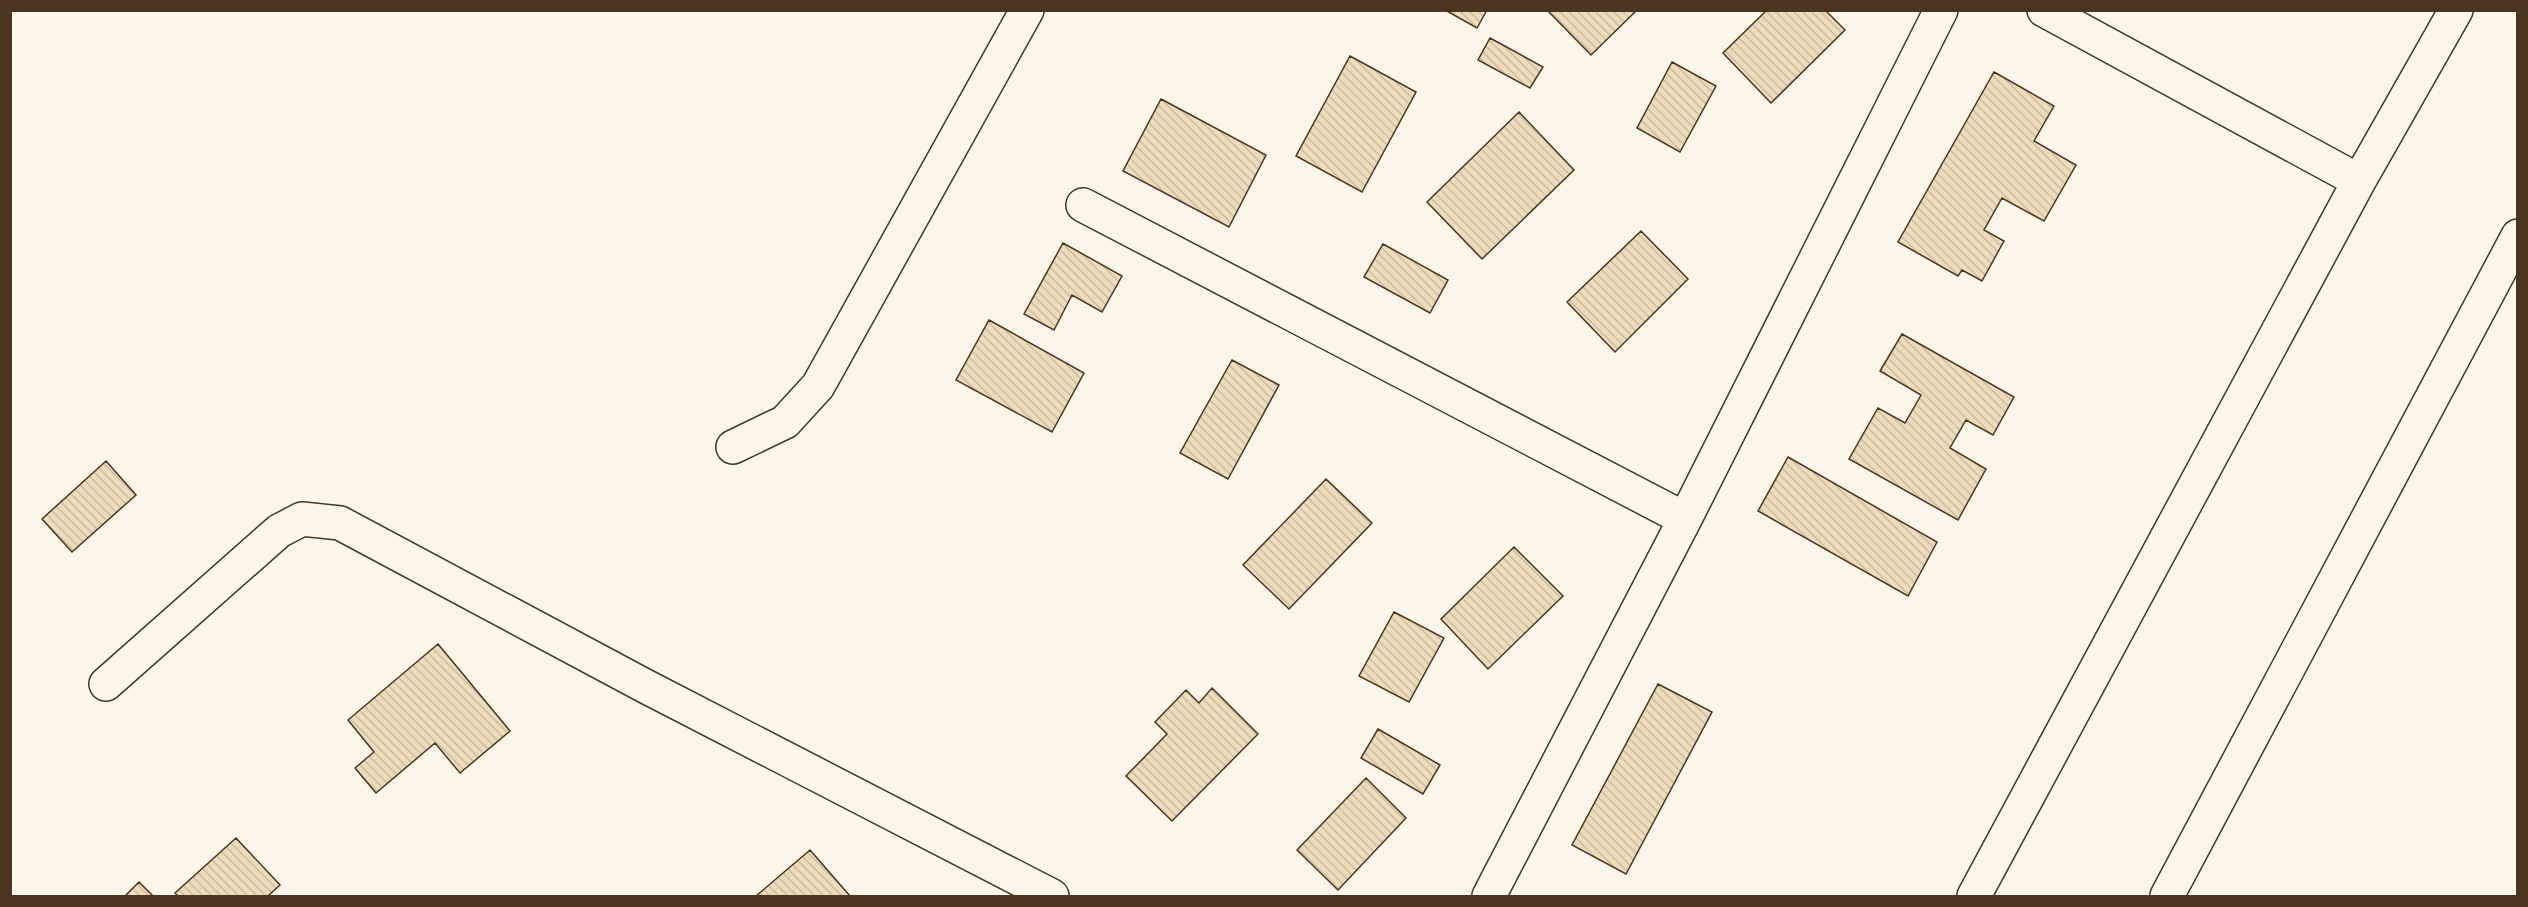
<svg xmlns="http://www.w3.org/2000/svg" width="2528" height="907" viewBox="0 0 2528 907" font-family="'IBM Plex Sans',sans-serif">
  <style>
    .building { fill: url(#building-back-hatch); stroke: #4a3520; stroke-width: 1.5 }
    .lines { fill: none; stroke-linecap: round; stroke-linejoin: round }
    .minor-casing { stroke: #4a3520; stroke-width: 36 }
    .tertiary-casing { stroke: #4a3520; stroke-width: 36 }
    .minor { stroke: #fbf6e9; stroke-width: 33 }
    .tertiary { stroke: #fbf6e9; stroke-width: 33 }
  </style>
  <defs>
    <pattern id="building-back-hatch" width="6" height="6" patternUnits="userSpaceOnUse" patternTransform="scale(1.5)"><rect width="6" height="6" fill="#ecdcbc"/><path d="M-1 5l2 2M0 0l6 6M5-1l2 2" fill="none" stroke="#ccbda1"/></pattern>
  </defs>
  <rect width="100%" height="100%" fill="#fbf6e9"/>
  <path class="building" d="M1445 10H1487L1477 28Z
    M1547 10H1637L1591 55Z
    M1767 10H1825L1845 30 1771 103 1723 53Z
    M1490 38 1543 67 1530 88 1478 60Z
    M1350 56 1416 92 1362 192 1296 156Z
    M1672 62 1716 86 1680 152 1637 128Z
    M1994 72 2054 106 2034 141 2076 165 2044 221 2002 198 1984 230 2004 241 1982 281 1962 270 1958 276 1898 242Z
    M1161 99 1266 155 1229 227 1123 171Z
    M1519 112 1574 170 1482 259 1427 202Z
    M1641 231 1688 279 1615 352 1567 302Z
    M1063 243 1122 276 1102 312 1072 295 1054 330 1024 314Z
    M1383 244 1448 280 1430 313 1364 277Z
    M989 320 1084 373 1052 432 956 380Z
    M1902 334 2014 397 1993 435 1966 420 1950 448 1986 469 1958 520 1849 459 1878 408 1905 423 1921 395 1880 371Z
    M1232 360 1279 385 1228 479 1180 453Z
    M1788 457 1937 542 1908 596 1758 511Z
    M106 461 136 495 72 552 42 519Z
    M1326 479 1372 523 1289 609 1243 565Z
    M1514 547 1563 596 1488 669 1441 619Z
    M1394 612 1444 638 1409 702 1359 676Z
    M438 644 510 731 460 773 435 743 376 793 355 768 374 752 348 720Z
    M1658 684 1712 712 1626 874 1572 845Z
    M1212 688 1258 734 1172 821 1126 776 1167 734 1155 722 1186 690 1199 703Z
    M1378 729 1440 765 1423 794 1361 758Z
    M1366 778 1406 818 1338 890 1297 850Z
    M236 838 280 885 268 896H178L175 893Z
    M810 850 850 896H756Z
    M139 882 153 896H125Z"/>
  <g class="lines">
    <g class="minor-casing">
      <path id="minor" d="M2044 10 2359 181
        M1083 205 1685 519
        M733 447 785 422 818 386 1027 10
        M106 684 279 531 302 519 340 523 645 686 1052 896
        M1489 896 1685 519 1941 10
        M1974 896 2359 181 2456 10"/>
    </g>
    <g class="tertiary-casing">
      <path id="tertiary" d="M2167 896 2518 236"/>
    </g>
    <use href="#minor" class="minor"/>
    <use href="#tertiary" class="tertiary"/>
  </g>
  <rect width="2528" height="907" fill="none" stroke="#4a3520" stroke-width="24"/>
</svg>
